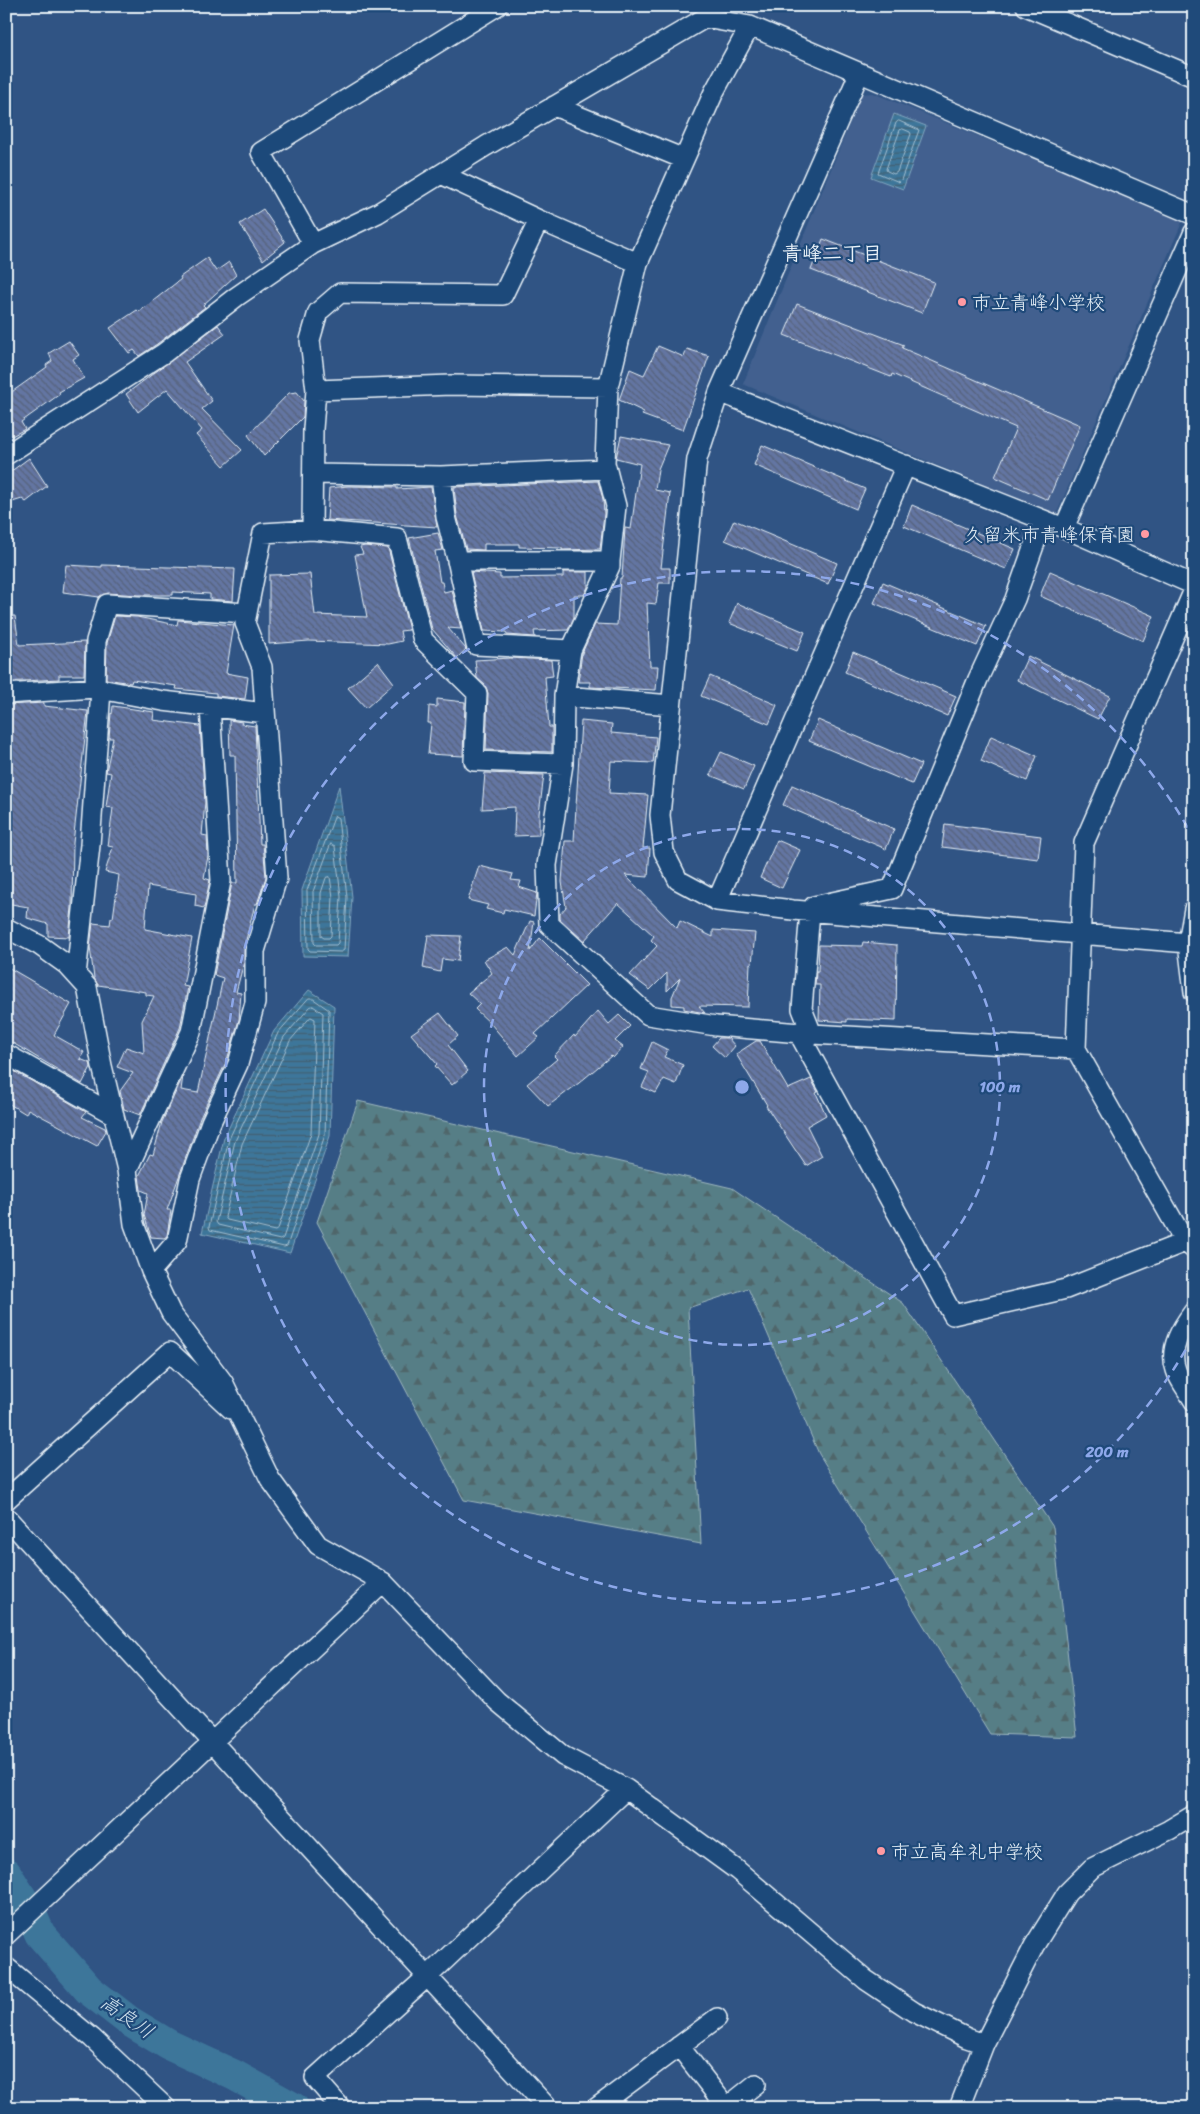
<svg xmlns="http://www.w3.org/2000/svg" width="1200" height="2114" viewBox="0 0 1200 2114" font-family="Sriracha,'Klee One',sans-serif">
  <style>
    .built { fill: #42618f }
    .forest { fill: url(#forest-firs); stroke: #9fb8bf }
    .water { fill: url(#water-rules); stroke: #82a7c0 }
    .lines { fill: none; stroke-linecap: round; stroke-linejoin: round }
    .shore { stroke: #a4c0d2; stroke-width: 1 }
    .river { stroke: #3e769a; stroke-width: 31 }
    .building { fill: url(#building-back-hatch); stroke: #e8f1f8 }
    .minor-casing { stroke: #e8f1f8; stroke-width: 22 }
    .minor { stroke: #1f4a7a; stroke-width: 19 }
    .ring { fill: none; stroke: #8da8ea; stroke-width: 2.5; stroke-dasharray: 9 6 }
    .poi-dot { fill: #ff9aa2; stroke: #1f4a7a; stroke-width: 2 }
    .labels { text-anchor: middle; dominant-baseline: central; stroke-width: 4.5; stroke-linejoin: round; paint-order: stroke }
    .poi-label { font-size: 19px; fill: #e8f1f8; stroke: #1f4a7a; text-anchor: start }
    .neighbourhood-label { font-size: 20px; font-weight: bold; fill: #e8f1f8; stroke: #1f4a7a }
    .water-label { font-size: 20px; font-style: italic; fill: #cedfea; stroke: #1f4a7a }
    .centre { fill: #8da8ea; stroke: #1f4a7a; stroke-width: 2.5 }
    .ring-label { font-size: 15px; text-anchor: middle; font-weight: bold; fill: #8da8ea; stroke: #1f4a7a; stroke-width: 4.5; stroke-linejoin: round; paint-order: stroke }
  </style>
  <defs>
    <pattern id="forest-firs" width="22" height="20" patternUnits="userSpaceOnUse" patternTransform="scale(1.25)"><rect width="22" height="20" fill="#567e86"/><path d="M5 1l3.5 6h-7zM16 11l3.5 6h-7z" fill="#4f666b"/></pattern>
    <pattern id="water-rules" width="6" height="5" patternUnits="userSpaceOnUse" patternTransform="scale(1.25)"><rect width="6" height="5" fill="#3e769a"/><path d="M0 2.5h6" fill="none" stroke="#425f72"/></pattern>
    <pattern id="building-back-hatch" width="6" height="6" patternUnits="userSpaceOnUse" patternTransform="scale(1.25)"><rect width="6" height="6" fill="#6375a2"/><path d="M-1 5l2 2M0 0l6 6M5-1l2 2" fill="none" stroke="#56617a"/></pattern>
  </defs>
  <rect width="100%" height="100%" fill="#305484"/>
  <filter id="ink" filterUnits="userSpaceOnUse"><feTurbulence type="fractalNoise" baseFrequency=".02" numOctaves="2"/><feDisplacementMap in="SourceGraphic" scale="10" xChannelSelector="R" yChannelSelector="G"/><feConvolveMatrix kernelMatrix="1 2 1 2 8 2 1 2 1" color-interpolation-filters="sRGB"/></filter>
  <g filter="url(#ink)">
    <path class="built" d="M873 93 1183 220 1056 515 743 384 862 94Z"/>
    <path class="forest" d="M358 1101 732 1188 903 1303 1053 1527 1077 1737 990 1734 819 1454 748 1288 688 1308 701 1544 464 1500 317 1222Z"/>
    <path class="water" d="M894 114 926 126 903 189 871 177Z
      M339 786 352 897 348 957 303 956 302 890Z
      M309 990 334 1006 330 1136 290 1253 202 1233 224 1138 274 1031Z"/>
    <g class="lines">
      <path class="shore" d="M899 121 919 130 901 180 899 182 878 173 896 123Z
        M903 129 910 132 911 134 897 172 894 174 887 171 886 169 900 130Z
        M335 816 338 818 347 897 344 950 341 952 310 951 308 949 307 891Z
        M331 844 335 846 341 897 338 943 336 945H316L314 943 313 892Z
        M330 877 333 897 331 936 329 938H324L321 936V893L326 878Z
        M309 998H312L329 1010 325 1135 287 1246 284 1247 210 1230 209 1227 229 1139 278 1033Z
        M313 1006 323 1013 319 1134 283 1238 280 1240 218 1225 216 1222 235 1141 284 1037 310 1007Z
        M311 1017 315 1019 311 1133 278 1229 275 1231 227 1220 225 1217 242 1144 290 1041Z"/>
      <path class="river" d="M6 1873 30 1911 40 1934 89 1990 129 2021 169 2045 234 2075 294 2108"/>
    </g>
    <path class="building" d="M263 209 285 242 263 260 240 224Z
      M823 239 934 282 922 313 811 270Z
      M207 258 216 271 229 262 236 275 203 305 205 307 157 344 139 356 134 350 129 353 110 328 137 310 139 312 181 279 180 277Z
      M797 304 904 345 902 348 1080 425 1048 500 995 477 1016 428 892 374 891 377 784 335Z
      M218 325 225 334 185 362 212 401 202 409 242 450 224 466 196 435 202 430 167 389 138 412 126 394Z
      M69 341 79 355 73 359 84 378 59 392 60 394 21 422 25 429 6 439V396L47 367 46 365 52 361 49 353Z
      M658 346 684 357 687 349 709 356 683 430 642 415 644 412 619 400 630 369 644 375Z
      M297 392 304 401 303 417 264 456 248 435 289 393Z
      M621 436 668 445 658 469 655 490 670 493 661 568H670V583H659L656 604 647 603 650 666H658L656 690 590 687V682H578L582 653 595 624 617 625 620 578H622L625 528 631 529 640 464 616 458Z
      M762 445 865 489 856 509 754 465Z
      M29 458 47 486 26 502 22 499 6 504V475Z
      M598 481 603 499 604 514 600 549 562 550V548L519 547V544H484V550L466 549 457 515 454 487Z
      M348 486 397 487V489L431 487 437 527 327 520 329 488Z
      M912 505 1015 549 1006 569 904 526Z
      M734 520 837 563 828 584 725 540Z
      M438 533 443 550 435 551 440 582H442L444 592 452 590 461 629 448 628 466 649 457 658 432 629 409 538Z
      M365 546 388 548 409 630 400 631 402 641 388 644 309 641 269 644V575L310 574 315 615 367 617 355 555 363 554 360 547Z
      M66 565 102 567V565L235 569 233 601 210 599V594L173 592V595H138L108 593 99 597 63 592Z
      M1050 571 1154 616 1143 641 1040 596Z
      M471 572 500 574V578L563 577V572H588V587L584 595H574V617L568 630 534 631 535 637 507 635 506 632 484 631Z
      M883 582 986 626 977 646 874 603Z
      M737 603 805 632 797 651 729 623Z
      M6 616H15L19 645 85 642 84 675H59V679L6 682Z
      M115 616 137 617 177 625 178 620 234 625 226 673 248 677 245 699 216 696V693L176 689 177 686 132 680 131 683 106 679 107 643Z
      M853 652 956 696 947 716 845 672Z
      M1028 656 1110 696 1098 719 1017 680Z
      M510 658 551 660 553 676 545 677 549 727H552V752L486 750 488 693 485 685 477 678 475 660Z
      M378 662 394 683 366 708 348 688Z
      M710 676 777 705 769 724 701 696Z
      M437 699 465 702 463 756 428 754 431 723H428L429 706 437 707Z
      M44 703V706L88 711 73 843 72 908 69 937 48 936V924L27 918 28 907 6 903 7 705Z
      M113 706 154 712 153 720 200 726 205 802 202 835 207 836 208 856 204 878 210 880 204 908 195 906 196 894 148 886 145 929 192 938 183 986 188 987 180 1028 140 1115 124 1109 120 1091 133 1073 117 1067 126 1047 144 1053 142 1021 154 996 146 995V992L98 985 94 978 90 947 93 923 110 925 111 918H113L119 875 105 872 113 847 108 846 113 808 106 807 111 773 106 772 113 738H109L111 713 112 714Z
      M229 720 242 722 241 724 255 726 260 844H263L266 877 257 904H255L244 948V962L236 992 241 993 239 1020 227 1060 200 1118 167 1210H171L167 1236 164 1238 151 1237 144 1215 148 1193 141 1190 139 1176 150 1154 153 1155 162 1122 183 1076 181 1090 198 1093 223 978 214 975 232 883H237L235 755H230Z
      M818 720 921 764 912 784 809 741Z
      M581 721 612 724 611 733 656 737 653 763 611 761 609 793 648 795 643 848H650L648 877 625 875 677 928 680 921 713 937V930L755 933 752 964 750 963 748 1007 699 1006 705 1013 684 1009V1006L672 1005V997L680 978 667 991V973L650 990 630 975 657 946 651 940 654 936 618 903 584 941 560 919V914L566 907 562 882 565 841H574Z
      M991 736 1037 756 1027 781 981 761Z
      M721 752 754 766 744 789 710 775Z
      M485 773 544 775 539 814V835L514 836 515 807 482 809Z
      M792 785 894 829 886 849 783 805Z
      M945 824 1041 836 1038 859 942 847Z
      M777 840 800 850 782 888 760 878Z
      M479 866 513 874 511 880 521 881 519 887 537 893 534 916 504 909 503 913 486 909 488 905 468 900Z
      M530 921 534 922 530 951 540 938 587 985 535 1034 539 1037 518 1056 491 1024 475 1009 480 1004 468 993 492 973 484 960 508 947 515 955Z
      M428 935 461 936 458 961 442 959 440 972 423 968Z
      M863 942 897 945 896 1021 847 1019V1022L819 1020 820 985H815L816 971H818L819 945 862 946Z
      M6 966 71 1004 54 1035 84 1052 80 1059 90 1063 91 1067 82 1084 6 1039Z
      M598 1011 609 1024 619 1015 630 1026 615 1041 623 1047 613 1058 611 1056 579 1083 548 1106 527 1084 557 1059 554 1056 574 1035 575 1037Z
      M440 1013 458 1036 448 1045 468 1071 452 1085 435 1066 437 1064 411 1034Z
      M719 1038H728L735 1046 725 1058 712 1046Z
      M756 1041H760L788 1089 811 1079 818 1092 816 1093 826 1115 807 1126 822 1156 806 1166 766 1106 767 1105 736 1054Z
      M652 1042 668 1050 664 1057 683 1065 676 1084 664 1079 656 1093 642 1087 649 1072 641 1069Z
      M12 1070 86 1112 82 1117 105 1128 106 1131 97 1146 28 1109 26 1114 6 1102V1080Z"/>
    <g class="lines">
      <g class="minor-casing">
        <path id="minor" d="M1026 6 1194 77
          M750 26 714 92 638 263 608 387 605 463 616 506 610 561V566L571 650 564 696 563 764 547 865 549 924 648 1015 716 1026 812 1034 1076 1049
          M859 74 719 392 697 459 660 815 664 852 678 880 717 901 793 910 1188 943
          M554 106 684 159
          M441 174 539 220
          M313 244 261 152 497 6
          M316 390 310 340 318 312 340 293 503 295 539 220 638 263
          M719 392 1064 528 1194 585
          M6 455 164 353 236 297 313 244 378 213 486 146 705 18 750 26 1194 215
          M313 474 441 476 446 517 456 555 476 645 571 650
          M441 476 606 469
          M1064 528 1194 232
          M312 530 313 429 316 390 451 385 608 387
          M457 561H610
          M1194 590 1084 843 1076 1049 1185 1242 1194 1249
          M95 688 96 641 107 604 247 613
          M6 694 95 688 163 701 265 713
          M564 696 671 705
          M717 901 906 465
          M814 906 892 889 978 679 1015 599 1043 520
          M1194 909 1188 943 1194 992
          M810 911 802 1009 812 1034
          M6 928 39 945 67 965 87 987 102 1066 127 1170 134 1224 151 1271 171 1313 223 1382 270 1479 318 1545 383 1582 497 1701 563 1756 626 1789 737 1870 866 1980 914 2012 967 2038 984 2044
          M76 975 90 845 101 690
          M798 1032 953 1315 1066 1289 1185 1242
          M6 1054 114 1115
          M127 1170 191 1032 221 881 210 707
          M151 1271 177 1241 190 1179 211 1122 238 1064 255 1003V951L277 878 262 667 245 623 263 533 312 530 397 538 423 640 477 693 474 761 563 764
          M1194 1311C1182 1327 1168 1348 1176 1370 1179 1380 1188 1391 1194 1401
          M6 1500 170 1352 231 1409
          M6 1517 548 2108
          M6 1935 383 1582
          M6 1967 92 2038 166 2108
          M679 2046 727 2108
          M727 2107 756 2084
          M341 2108 315 2078 428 1976 626 1789
          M596 2108 717 2018
          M959 2108 984 2044 1034 1946 1067 1893 1092 1868 1169 1830 1194 1815"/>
      </g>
      <use href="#minor" class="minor"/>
    </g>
  </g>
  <g class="ring">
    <circle cx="742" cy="1087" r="258"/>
    <path d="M1193 1337A516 516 0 1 1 1193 837"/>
  </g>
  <g class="poi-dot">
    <circle cx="962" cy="302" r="5"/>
    <circle cx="1145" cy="534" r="5"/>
    <circle cx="881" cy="1851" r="5"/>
  </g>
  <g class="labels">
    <g class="poi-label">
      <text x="972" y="302">市立青峰小学校</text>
      <text x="1135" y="534" text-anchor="end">久留米市青峰保育園</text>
      <text x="891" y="1851">市立高牟礼中学校</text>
    </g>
    <g class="neighbourhood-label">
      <text x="832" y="253">青峰二丁目</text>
    </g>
    <g class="water-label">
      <text transform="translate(127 2017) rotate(35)">高良川</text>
    </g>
  </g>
  <circle cx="742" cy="1087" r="8" class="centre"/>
  <g class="ring-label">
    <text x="1000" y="1092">100 m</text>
    <text x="1107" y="1457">200 m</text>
  </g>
  <rect width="1200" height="2114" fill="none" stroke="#1f4a7a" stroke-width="25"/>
  <rect x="12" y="12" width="1175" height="2089" fill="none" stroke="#e8f1f8" stroke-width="2" filter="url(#ink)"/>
</svg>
